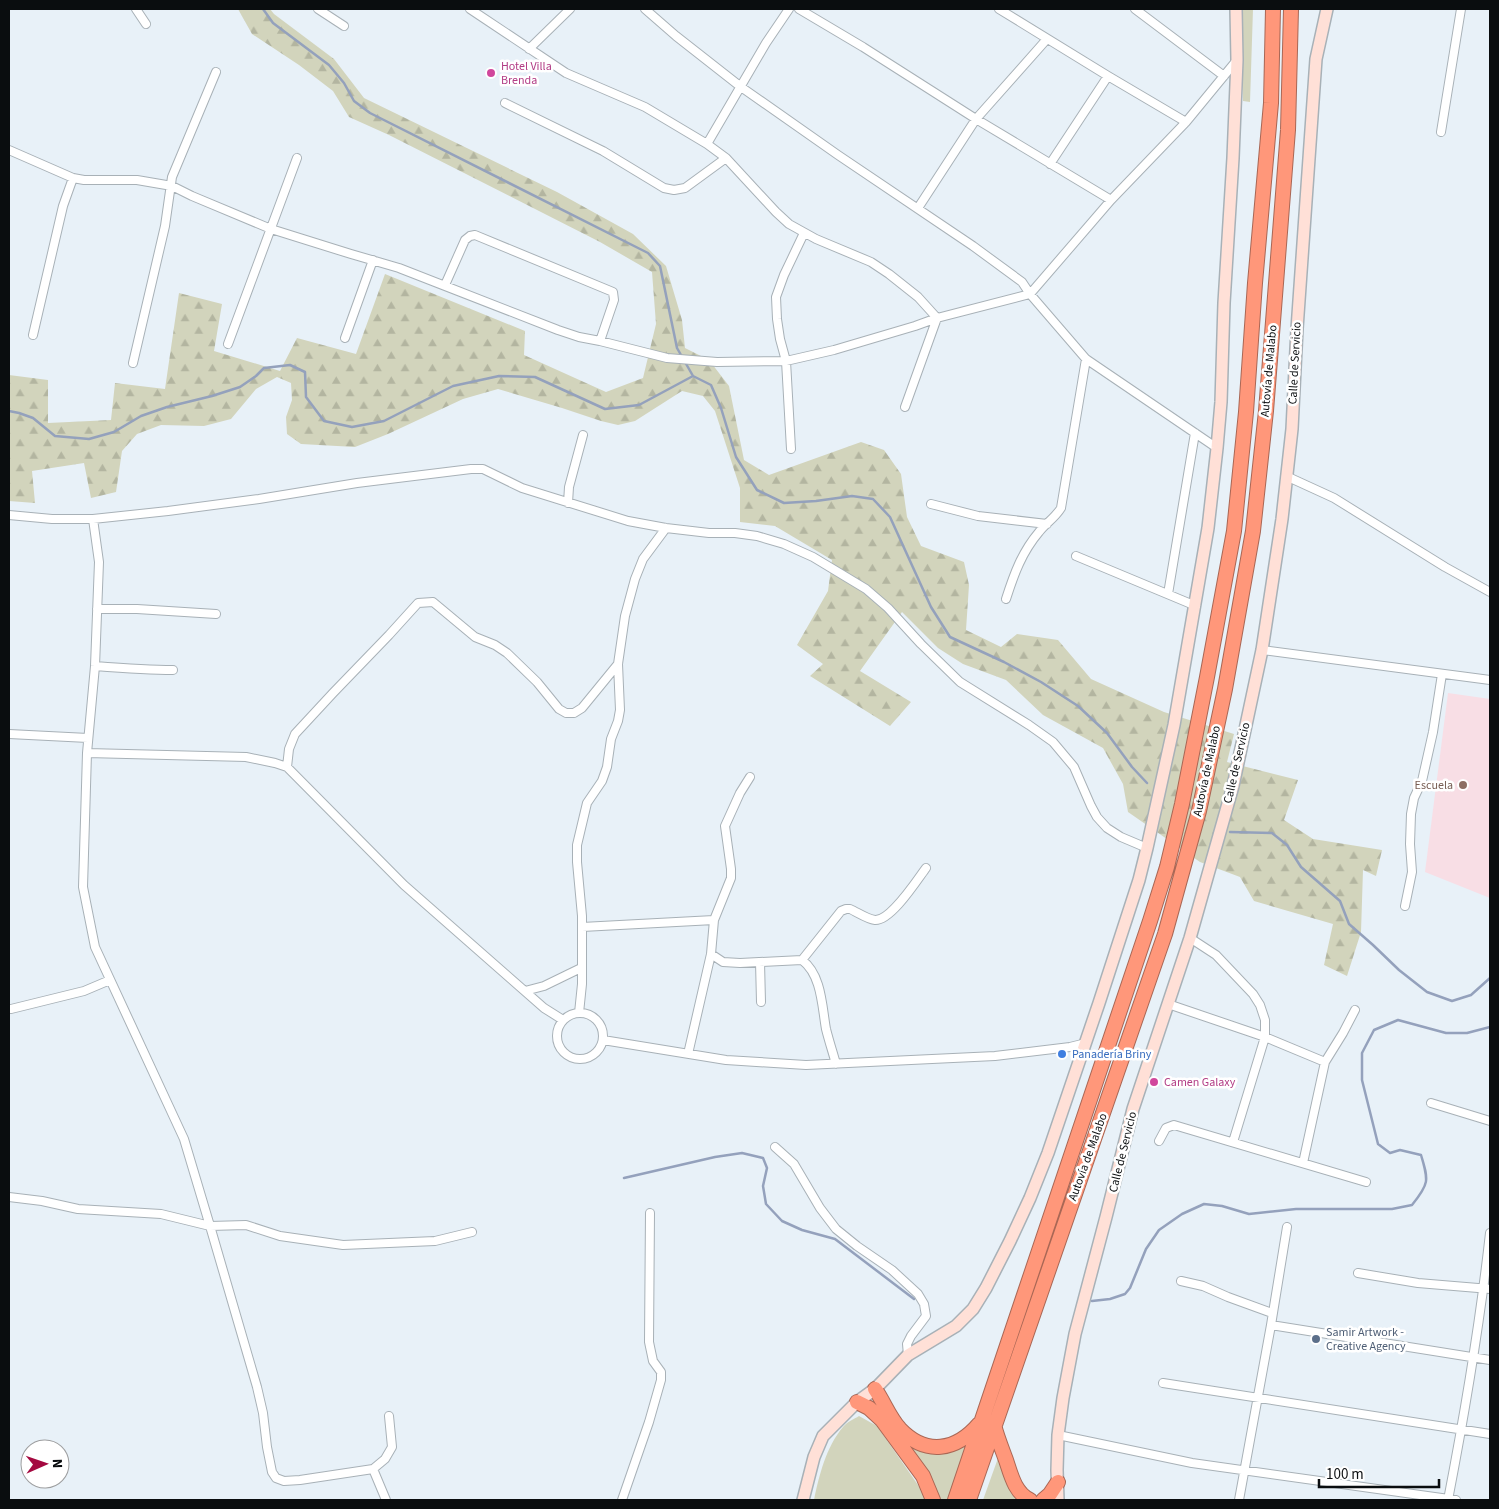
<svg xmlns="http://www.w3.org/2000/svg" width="1499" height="1509" viewBox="0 0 1499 1509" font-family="'Source Sans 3',sans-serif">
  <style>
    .education { fill: #f8dee5 }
    .green { fill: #d2d4bc }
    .forest { fill: url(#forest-firs) }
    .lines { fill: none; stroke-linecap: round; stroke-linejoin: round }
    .stream { stroke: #94a1bc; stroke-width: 2.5 }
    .street-casing { stroke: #a8b1b7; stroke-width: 10 }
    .secondary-casing { stroke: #a8b1b7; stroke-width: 14 }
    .highway-casing { stroke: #a96755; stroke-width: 16 }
    .street { stroke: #fff; stroke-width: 8 }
    .secondary { stroke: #ffe0d7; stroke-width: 11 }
    .highway { stroke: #ff977a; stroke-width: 14 }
    .hotel-dot { fill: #d1479c; stroke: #fff; stroke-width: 2 }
    .education-dot { fill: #8d6e63; stroke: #fff; stroke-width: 2 }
    .shop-dot { fill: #3f7fe0; stroke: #fff; stroke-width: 2 }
    .service-dot { fill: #5c6f8a; stroke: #fff; stroke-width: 2 }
    .labels { text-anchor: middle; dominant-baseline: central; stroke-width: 5; stroke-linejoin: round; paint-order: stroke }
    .hotel-label { font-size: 12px; fill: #b23c85; stroke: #fff; text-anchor: start }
    .street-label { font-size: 12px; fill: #0a0d0f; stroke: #fff }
    .education-label { font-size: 12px; fill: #785e54; stroke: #fff; text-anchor: end }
    .shop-label { font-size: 12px; fill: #366cbe; stroke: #fff; text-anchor: start }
    .service-label { font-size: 12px; fill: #4e5e75; stroke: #fff; text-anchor: start }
  </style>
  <defs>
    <pattern id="forest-firs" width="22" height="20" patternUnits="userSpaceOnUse" patternTransform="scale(1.25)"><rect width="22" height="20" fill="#d2d4bc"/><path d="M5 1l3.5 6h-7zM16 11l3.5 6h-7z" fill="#b3b5a0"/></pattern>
  </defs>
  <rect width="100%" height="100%" fill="#e8f1f8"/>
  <path class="education" d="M1448 693 1490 699V898L1425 872Z"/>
  <path class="green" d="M1240 9H1253L1250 102 1243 101Z
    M859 1416 877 1426 918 1485 926 1500H814C819 1476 826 1447 843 1427 847 1422 854 1419 859 1416Z
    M901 1437 919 1448 970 1438 949 1500H934Z
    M1002 1447 1026 1500H983Z"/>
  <path class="forest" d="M238 9H270L274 14 334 59 364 98 557 192 633 234 666 266 682 320 685 348 709 360 729 386 744 460 769 475 861 442 884 450 901 474 907 517 921 546 964 562 969 585 966 630 1001 647 1017 634 1058 640 1091 679 1164 712 1234 734 1227 762 1298 780 1284 820 1313 839 1382 850 1376 876 1363 870 1361 932 1347 976 1324 965 1333 924 1254 901 1240 877 1200 862 1128 812 1123 784 1103 748 1043 715 1006 680 963 664 938 648 902 612 860 671 911 702 890 726 810 676 823 664 797 645 828 591 832 560 775 526 740 522V488L715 411 703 396 682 391 635 421 618 425 601 421 562 408 498 389 463 399 388 434 355 447 301 444 287 434 286 417 292 400 291 383 277 377 256 389 231 419 204 426 161 425 137 434 122 451 116 492 91 498 84 463 32 471 35 503 9 501V449L10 429 9 428V375L48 380V423L111 420 115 383 165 389 179 293 222 304 214 351 280 371 297 338 356 354 385 274 525 331 524 355 606 392 643 378 656 324 652 272 600 242 389 135 349 117 333 91 299 65 252 34Z"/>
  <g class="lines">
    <path class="stream" d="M263 9 273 23 329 65 344 83 354 101 370 113 648 253 660 266 677 348 693 376
      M9 411 19 413 33 418 55 436 89 439 114 432 141 416 167 407 212 396 240 387 256 376 264 368 290 365 305 372 306 397 324 421 352 427 384 421 453 386 499 376 535 377 605 409 639 405 693 376 711 385 721 408 736 457 757 490 784 503 816 501 852 496 873 499 890 517 931 607 950 637 1004 662 1041 682 1078 706 1107 733 1132 767 1147 783
      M1230 832 1272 833 1287 845 1301 867 1340 901 1349 924 1373 945 1399 970 1427 992 1452 1001 1471 995 1490 978
      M624 1178 715 1157 742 1153 763 1158 767 1168 763 1186 766 1204 782 1221 802 1230 835 1239 914 1299
      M1092 1301 1110 1299 1125 1294 1130 1288 1146 1249 1159 1230 1182 1214 1204 1204 1222 1206 1249 1214 1296 1209H1392L1412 1205C1429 1184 1429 1181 1421 1155L1400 1150 1390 1153 1378 1144 1362 1080V1053L1374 1030 1398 1020 1446 1033H1467L1490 1027"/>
    <g class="street-casing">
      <path id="street" d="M136 9 146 24
        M318 9 344 26
        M470 9 566 73 645 107 707 144 726 158 776 212 789 224 816 239 871 262 889 274 918 297 937 318
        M645 9 676 36 741 87 838 155 973 246 1022 282 1030 294 1111 200 1186 122 1237 60
        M799 9 863 47 976 119 1111 200
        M999 9 1108 76 1186 122
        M1135 9 1224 76
        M529 49 570 9
        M505 103 603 151 664 188 674 190 685 188 726 158
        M1441 132 1461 9
        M707 144 766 43 789 9
        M9 150 73 178 84 180H137L172 186 192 196 271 229 351 254 399 268 558 330 579 337 600 341 667 358 717 362 786 361 834 350 915 326 937 318 1030 294 1086 359 1217 448
        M1050 164 1108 76
        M918 208 976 119 1047 39
        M445 285 465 240 470 236 475 235 613 292 614 300 600 341
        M33 335 63 206 73 178
        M345 338 373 260
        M228 344 297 158
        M133 363 165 226 172 177 216 72
        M905 407 937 318
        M791 449 786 361 780 339 777 319 776 297 784 275 804 233
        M1286 476 1334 498 1445 567 1490 592
        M568 503 569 487 583 435
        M931 504 978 516 1047 524
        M9 515 52 519H93L168 511 259 499 357 483 471 469H483L522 488 628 521 666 528 709 533H735L757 536 784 544 813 557 866 589 888 608 921 644 960 682 1029 725 1053 742 1074 767 1091 806 1097 817 1107 828 1121 837 1147 848
        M93 519 99 562 95 666 87 753 83 887 95 947 184 1139 210 1226 257 1387 263 1413 267 1447 272 1472 276 1478 284 1481 300 1480 373 1469 385 1459 392 1447 389 1416
        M1076 556 1196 606
        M1168 594 1195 433
        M1006 599C1014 574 1022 552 1039 532 1046 523 1055 518 1061 508L1086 359
        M97 609H137L216 614
        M1262 650 1490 680
        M95 666C121 668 147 670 173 670
        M9 734 88 738
        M87 753 246 757 275 763 287 767 404 885 544 1008 563 1020
        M287 767 289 749 295 734 333 693 389 635 418 603 433 602 475 637 495 645 507 653 537 682 559 709 566 713H574L582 708 618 664
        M1405 906 1412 872 1410 844 1411 814 1414 798 1422 781 1433 732 1442 674
        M714 920 731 878V869L725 826 740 793 750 777
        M582 927 714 920 711 954 688 1054
        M1190 938 1216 955 1253 994 1260 1005 1265 1020V1037L1233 1142
        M711 954 723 962 740 963 802 960C822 975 822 1007 826 1029 829 1041 833 1053 836 1064
        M802 960 841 911 846 909H850C857 912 867 919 875 920 891 921 917 880 926 868
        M760 962 761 1002
        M525 991 544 986 581 968
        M1168 1004 1265 1037 1325 1062
        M11 1009 84 991 110 980
        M557 1036a23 23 0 1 1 46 0a23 23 0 1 1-46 0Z
        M579 1013 582 984V916L577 862V845L587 803 602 781 607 767 611 739 618 721 620 710 618 664 625 616 635 579 643 559 666 528
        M603 1040 726 1060 806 1065 995 1056 1070 1047 1086 1043
        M1431 1103 1490 1121
        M1159 1141 1166 1128 1174 1125 1366 1182
        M775 1147 794 1164 820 1208 836 1229 857 1246 892 1270 918 1294 924 1304 926 1316 911 1336 907 1344 908 1355
        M1303 1163 1325 1062 1343 1033 1355 1010
        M9 1197 42 1201 78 1209 161 1214 210 1226 246 1225 280 1236 343 1245 435 1241 472 1232
        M1358 1273 1418 1283 1490 1289
        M1181 1281 1203 1286 1228 1297 1272 1313
        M1271 1325 1490 1360
        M1163 1383 1490 1434
        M1058 1435 1192 1463 1456 1500
        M373 1469 386 1500
        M622 1500 649 1422 661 1380V1372L653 1361 649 1342 650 1213
        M1239 1500 1271 1325 1287 1227
        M1448 1500C1465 1412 1480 1323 1490 1233"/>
    </g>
    <g class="secondary-casing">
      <path id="secondary" d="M803 1500 814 1457 823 1436 857 1402 875 1389 908 1355 956 1326 973 1309 986 1288 1010 1241 1030 1198 1048 1153 1099 1003 1139 880 1147 848 1174 725 1208 528 1217 448 1221 402 1224 303 1233 158 1237 60 1236 9
        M1058 1500 1057 1470 1058 1435 1063 1398 1075 1334 1106 1217 1133 1109 1190 938 1233 786 1262 650 1282 519 1292 429 1297 329 1316 59 1327 9"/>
    </g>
    <g class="highway-casing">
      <path id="highway" d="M875 1389C884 1402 889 1417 900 1429 926 1456 956 1451 979 1424
        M857 1402 869 1408 882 1420 923 1476 933 1500
        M994 1425C997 1437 1002 1449 1006 1460 1011 1475 1015 1493 1030 1500
        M955 1500 1150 921 1167 867 1182 804 1207 677 1234 531 1246 412 1255 283 1271 103 1273 9
        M969 1500 1165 934 1199 811 1225 689 1253 531 1266 411 1288 130 1291 9
        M1043 1500 1050 1494 1058 1482"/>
    </g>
    <use href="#street" class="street"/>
    <use href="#secondary" class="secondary"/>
    <use href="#highway" class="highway"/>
  </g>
  <g class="hotel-dot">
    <circle cx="491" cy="73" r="5"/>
    <circle cx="1154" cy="1082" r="5"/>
  </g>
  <circle class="education-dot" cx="1463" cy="785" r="5"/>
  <circle class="shop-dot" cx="1062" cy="1054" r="5"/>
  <circle class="service-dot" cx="1316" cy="1339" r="5"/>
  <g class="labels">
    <g class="hotel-label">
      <text x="501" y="66">Hotel Villa<tspan x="501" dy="14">Brenda</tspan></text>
      <text x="1164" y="1082">Camen Galaxy</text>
    </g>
    <g class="street-label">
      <text transform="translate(1295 363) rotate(-87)">Calle de Servicio</text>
      <text transform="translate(1269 371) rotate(-85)">Autovía de Malabo</text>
      <text transform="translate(1237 763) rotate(-77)">Calle de Servicio</text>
      <text transform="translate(1207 771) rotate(-78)">Autovía de Malabo</text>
      <text transform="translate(1123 1152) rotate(-76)">Calle de Servicio</text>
      <text transform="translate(1088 1157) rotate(-70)">Autovía de Malabo</text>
    </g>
    <g class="education-label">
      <text x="1453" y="785">Escuela</text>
    </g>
    <g class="shop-label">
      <text x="1072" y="1054">Panadería Briny</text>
    </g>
    <g class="service-label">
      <text x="1326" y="1332">Samir Artwork -<tspan x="1326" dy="14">Creative Agency</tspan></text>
    </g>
  </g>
  <rect width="1499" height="1509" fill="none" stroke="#0a0d0f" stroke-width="20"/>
  <g transform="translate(45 1464) rotate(88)"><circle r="24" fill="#ffffff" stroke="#9d9e9f"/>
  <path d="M0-4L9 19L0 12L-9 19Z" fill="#a40940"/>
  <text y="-8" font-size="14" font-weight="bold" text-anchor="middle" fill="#0a0d0f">N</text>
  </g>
  <path d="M1319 1479v8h120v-8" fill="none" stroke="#0a0d0f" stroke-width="2.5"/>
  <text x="1326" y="1479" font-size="15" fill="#0a0d0f" stroke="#ffffff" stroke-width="4" paint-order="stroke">100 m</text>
</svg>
